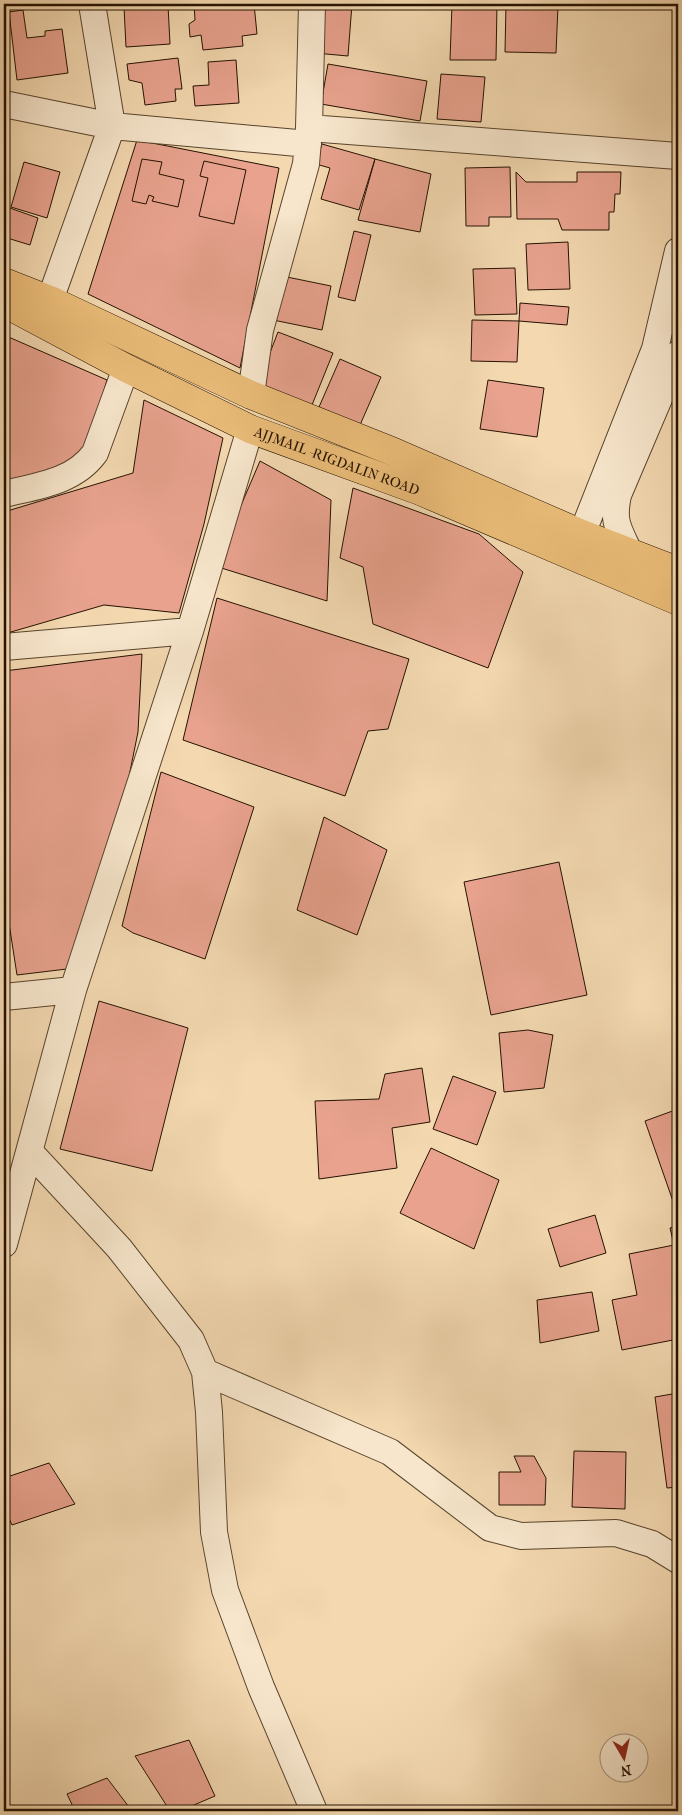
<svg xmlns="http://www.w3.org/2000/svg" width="682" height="1815" viewBox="0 0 682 1815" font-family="'IM FELL French Canon',serif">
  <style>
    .building { fill: #e8a28e; stroke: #251200 }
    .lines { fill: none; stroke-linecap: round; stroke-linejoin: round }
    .minor-casing { stroke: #58442c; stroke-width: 28 }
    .major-casing { stroke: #251200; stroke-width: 29 }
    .minor { stroke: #f7e6cc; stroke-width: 26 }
    .major { stroke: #eabc78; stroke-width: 28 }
    .labels { text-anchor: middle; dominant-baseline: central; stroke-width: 4.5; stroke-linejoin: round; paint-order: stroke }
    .street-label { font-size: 14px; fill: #251200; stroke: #f7e6cc }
  </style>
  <rect width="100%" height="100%" fill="#f3d8b0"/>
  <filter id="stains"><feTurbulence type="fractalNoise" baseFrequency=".004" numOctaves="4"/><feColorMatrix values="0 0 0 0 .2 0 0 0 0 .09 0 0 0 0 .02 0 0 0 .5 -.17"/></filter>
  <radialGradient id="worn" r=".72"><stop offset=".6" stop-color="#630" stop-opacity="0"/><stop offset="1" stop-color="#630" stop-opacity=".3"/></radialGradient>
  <path class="building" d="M194 4H254L257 34 242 36 243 46 203 50 201 35 190 37 189 24 195 20Z
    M319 4H352L348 56 315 53Z
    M452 4H497L496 60H450Z
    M506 4 558 6 556 53 505 52Z
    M168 5 170 44 126 47 124 7Z
    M23 10 27 38 45 36V31L62 29 68 73 17 80 9 12Z
    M178 58 182 89H175L176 101 145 105 142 83 129 80 127 64Z
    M236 60 239 103 195 106 193 86 209 85 208 62Z
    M328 64 427 81 420 121 321 104Z
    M441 74 485 77 481 122 437 119Z
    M137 140 279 168 240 368 88 294Z
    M322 144 375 159 359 210 321 199 330 168 316 164Z
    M142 159 162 162 159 174 184 180 178 207 152 201 154 197 149 195 146 204 132 201Z
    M375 159 431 174 420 232 358 220Z
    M204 161 246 170 234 224 199 216 208 178 200 176Z
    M24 162 60 172 47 218 11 207Z
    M510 167 511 217H489V226H466L465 168Z
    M516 172 526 182H577V172H621L620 194H615L614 212H609V230H562L558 219H517Z
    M7 207 38 218 30 245 4 237V216Z
    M354 231 371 235 355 301 338 297Z
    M568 242 570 289 528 290 526 244Z
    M515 268 517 314 475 315 473 269Z
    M282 276 331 286 322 330 273 320Z
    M520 303 569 307 567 325 519 321Z
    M472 320 519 321 517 362 471 361Z
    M278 332 333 353 312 405 258 384Z
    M4 335 107 380 95 422 76 468 4 489Z
    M340 359 381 377 360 425 319 407Z
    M488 380 544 388 537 437 480 429Z
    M144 400 223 438 204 524 179 613 104 605 4 634V512L133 473Z
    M260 461 331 500 327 601 215 566Z
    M353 488 479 534 523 572 488 668 373 624 363 567 340 558Z
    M217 598 409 659 388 729 368 731 345 796 183 740Z
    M142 654 138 732 120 821 75 968 17 975 4 891V671Z
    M161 772 254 807 205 959 133 933 122 926Z
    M324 817 387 850 357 935 297 910Z
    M559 862 587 995 491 1015 464 882Z
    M99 1001 188 1028 152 1171 60 1149Z
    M528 1030 553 1035 544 1088 504 1092 499 1033Z
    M422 1068 430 1122 392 1128 397 1168 319 1179 315 1101 379 1099 385 1074Z
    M453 1076 496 1092 477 1145 433 1129Z
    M678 1109V1206L675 1207 645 1121Z
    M431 1148 499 1180 474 1249 400 1213Z
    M595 1215 606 1253 560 1267 548 1229Z
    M678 1226V1339L622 1350 612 1300 637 1295 629 1254 674 1245 670 1228Z
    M592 1292 599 1331 540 1343 537 1300Z
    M678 1393V1487L667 1488 655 1397Z
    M574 1451 626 1452 625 1509 572 1507Z
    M514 1456H534L546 1478 545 1505H499V1472H521Z
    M49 1463 75 1504 12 1525 4 1508V1478Z
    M189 1740 215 1796 180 1811H170L135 1756Z
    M107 1778 132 1811H75L67 1794Z"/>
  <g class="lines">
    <g class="minor-casing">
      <path id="minor" d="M4 104 112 126 308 144
        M309 128 678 156
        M50 300 112 126 92 4
        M251 395 260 330 306 164 309 128 312 4
        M4 494C37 486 74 482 95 453L126 368
        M630 554C619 529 612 523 618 495L678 354
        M580 556 582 534 655 349 678 251
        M4 647 190 631
        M4 997 73 990
        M30 1152 119 1248 191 1340 205 1372 209 1412 214 1532 225 1590 261 1687 314 1811
        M4 1244 73 990 190 631 250 429
        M205 1372 390 1452 490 1528 521 1536 616 1533 652 1544 678 1560"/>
    </g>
    <g class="major-casing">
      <g id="major">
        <path d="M4 282 50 300 251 395 394 452 582 534 678 571"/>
        <path id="s1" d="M4 303 126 368 250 429 420 491 678 601"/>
      </g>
    </g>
    <use href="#minor" class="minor"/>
    <use href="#major" class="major"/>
  </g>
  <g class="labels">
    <g class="street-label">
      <text stroke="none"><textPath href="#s1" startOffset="369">AJJMAIL -RIGDALIN ROAD</textPath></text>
    </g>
  </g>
  <rect width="682" height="1815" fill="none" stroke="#f3d8b0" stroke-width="20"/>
  <rect x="5" y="5" width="672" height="1805" fill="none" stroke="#251200" stroke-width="2.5"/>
  <rect x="10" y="10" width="662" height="1795" fill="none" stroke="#251200"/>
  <g transform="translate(624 1758) rotate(171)"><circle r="24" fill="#f7e6cc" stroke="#a3917a"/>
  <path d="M0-4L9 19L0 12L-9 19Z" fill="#8f2418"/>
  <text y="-8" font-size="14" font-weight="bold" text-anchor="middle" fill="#251200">N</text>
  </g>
  <rect width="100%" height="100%" filter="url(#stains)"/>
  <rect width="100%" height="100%" fill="url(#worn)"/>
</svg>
